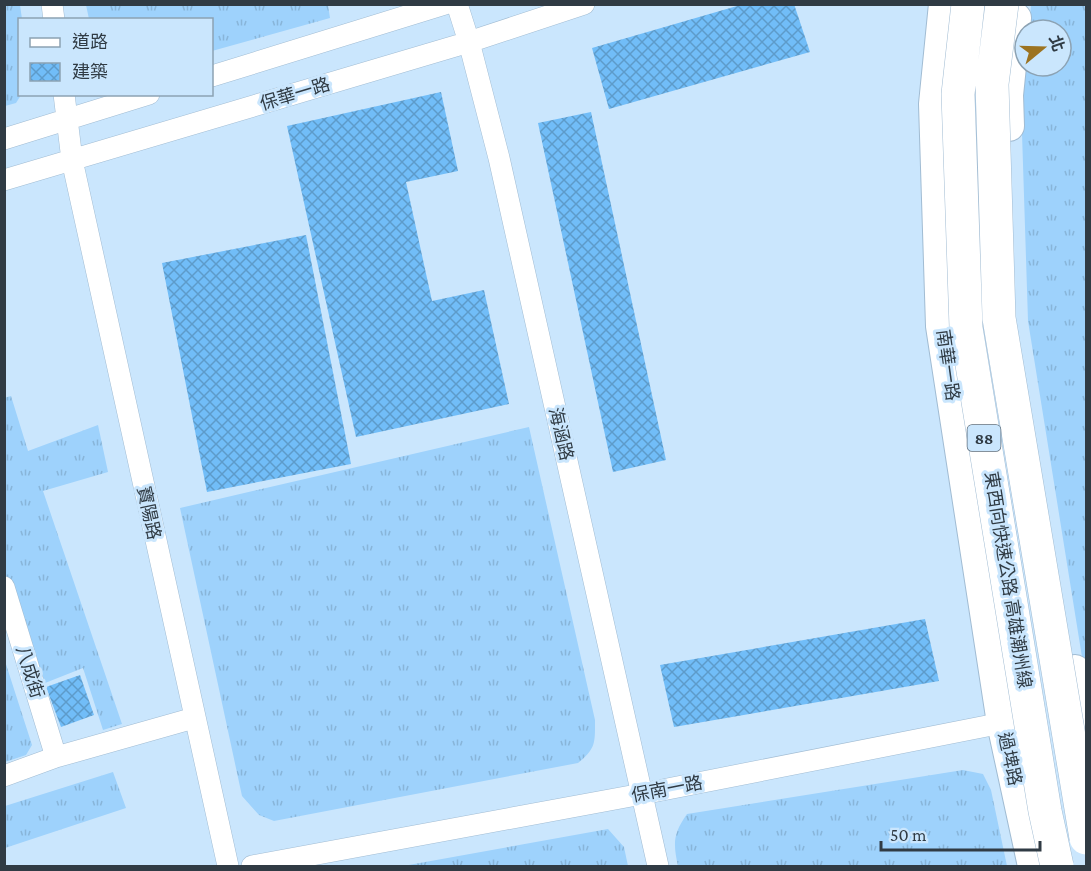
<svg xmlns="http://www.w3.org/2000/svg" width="1091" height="871" viewBox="0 0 1091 871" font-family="'Crimson Pro','Noto Sans TC',serif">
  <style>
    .grass { fill: url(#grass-tufts) }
    .building { fill: url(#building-cross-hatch) }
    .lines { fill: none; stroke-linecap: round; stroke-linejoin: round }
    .street-casing { stroke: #a1bcd3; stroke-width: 22 }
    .secondary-casing { stroke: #a1bcd3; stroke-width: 32 }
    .street { stroke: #fff; stroke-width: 21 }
    .secondary { stroke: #fff; stroke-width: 30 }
    .highway-bridge-casing { stroke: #a1bcd3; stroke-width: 34; stroke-linecap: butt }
    .highway-bridge { stroke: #fff; stroke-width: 33 }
    .labels { text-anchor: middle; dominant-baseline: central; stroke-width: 6; stroke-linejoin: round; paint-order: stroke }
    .shield { fill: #cae6fd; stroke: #5e6e7c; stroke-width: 1.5 }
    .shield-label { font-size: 16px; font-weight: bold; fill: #303b44 }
    .street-label { font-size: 18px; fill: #303b44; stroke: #cae6fd }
  </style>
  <defs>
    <pattern id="grass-tufts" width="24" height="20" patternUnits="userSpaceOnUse" patternTransform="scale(1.5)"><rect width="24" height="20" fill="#9ed2fc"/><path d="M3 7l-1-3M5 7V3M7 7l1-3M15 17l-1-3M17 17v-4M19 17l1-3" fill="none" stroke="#88b5d9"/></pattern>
    <pattern id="building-cross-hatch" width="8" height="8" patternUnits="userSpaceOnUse" patternTransform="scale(1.5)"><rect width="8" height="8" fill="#71bdf8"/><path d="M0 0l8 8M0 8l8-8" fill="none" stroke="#5d9bca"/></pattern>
  </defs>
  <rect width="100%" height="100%" fill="#cae6fd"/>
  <path class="grass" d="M5 4 20 5 22 19 20 20V94L21 95 16 103 5 106Z
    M86 5H328L330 18 212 51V20L89 19Z
    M1031 5H1086V662L1082 657 1028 321 1021 102 1025 66H1061V30H1029Z
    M11 396 28 451 98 425 108 472 43 491 122 724 103 730 83 668 40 685 5 575 4 398Z
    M529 427 595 720C595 743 596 748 578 763L274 821 259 815 242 796 180 508Z
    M4 658 32 745 26 755 5 762Z
    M963 770 983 774 991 790 1007 866H678C673 843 673 834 687 814Z
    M113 772 126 808 5 848V806Z
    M608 829 624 847 628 866H403Z"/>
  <path class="building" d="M744 4H794L810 52 609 109 592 48Z
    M441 92 458 171 406 182 432 301 484 290 509 404 356 437 287 126Z
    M591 112 666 460 613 472 538 123Z
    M306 235 351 464 207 492 162 263Z
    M925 619 939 681 674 727 660 665Z
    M80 675 94 715 61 727 46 687Z"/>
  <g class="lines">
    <g class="street-casing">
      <path id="street" d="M52 4 54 20
        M457 4 469 42 499 158 658 866
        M212 76 445 4
        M64 94 72 160 228 866
        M4 139 149 94
        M4 180 469 42 584 4
        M4 587 56 757
        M4 776 56 757 194 718
        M252 866 642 794 1002 723"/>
    </g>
    <g class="secondary-casing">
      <path id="secondary" d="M944 4 934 104 941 326 1002 723 1033 866
        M1009 126 1008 95 1016 18
        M1075 670 1086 735"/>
    </g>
    <use href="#street" class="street"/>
    <use href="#secondary" class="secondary"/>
    <g class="highway-bridge-casing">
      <path id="highway-bridge" d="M968 4 958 94 966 328 1045 811 1057 866
        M1002 4 992 84 999 318 1086 838"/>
    </g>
    <use href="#highway-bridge" class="highway-bridge"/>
  </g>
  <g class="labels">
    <rect class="shield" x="967.5" y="425" width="33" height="26" rx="4.5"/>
    <g class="shield-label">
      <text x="984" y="438">88</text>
    </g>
    <g class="street-label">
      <text transform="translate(295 94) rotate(-17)">保華一路</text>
      <text transform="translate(948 365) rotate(82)">南華一路</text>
      <text transform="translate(561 434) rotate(77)">海涵路</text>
      <text transform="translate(149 513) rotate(78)">寶陽路</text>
      <text transform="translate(1008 580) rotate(81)">東西向快速公路 高雄潮州線</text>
      <text transform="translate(30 672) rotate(73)">八成街</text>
      <text transform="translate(1010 759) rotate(78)">過埤路</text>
      <text transform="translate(667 789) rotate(-11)">保南一路</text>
    </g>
  </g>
  <rect width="1091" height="871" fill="none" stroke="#303b44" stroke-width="12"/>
  <rect x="18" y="18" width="195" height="78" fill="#cae6fd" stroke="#8ca2b3" stroke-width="1.5"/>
  <rect x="30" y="38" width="30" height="9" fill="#ffffff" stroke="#8ca2b3" stroke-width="1.5"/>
  <text x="72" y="48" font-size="18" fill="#303b44">道路</text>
  <rect x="30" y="63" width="30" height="18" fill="url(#building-cross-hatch)" stroke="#8ca2b3" stroke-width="1.5"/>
  <text x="72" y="78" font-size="18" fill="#303b44">建築</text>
  <g transform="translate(1043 48) rotate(71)"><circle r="28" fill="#cae6fd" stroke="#8ca2b3" stroke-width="1.5"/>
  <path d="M0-4.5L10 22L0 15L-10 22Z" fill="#9c7321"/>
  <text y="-9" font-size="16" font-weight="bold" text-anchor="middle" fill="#303b44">北</text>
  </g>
  <path d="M881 841v9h159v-9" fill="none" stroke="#303b44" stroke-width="3"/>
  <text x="890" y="841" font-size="18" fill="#303b44" stroke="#cae6fd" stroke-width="4.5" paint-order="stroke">50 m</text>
</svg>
